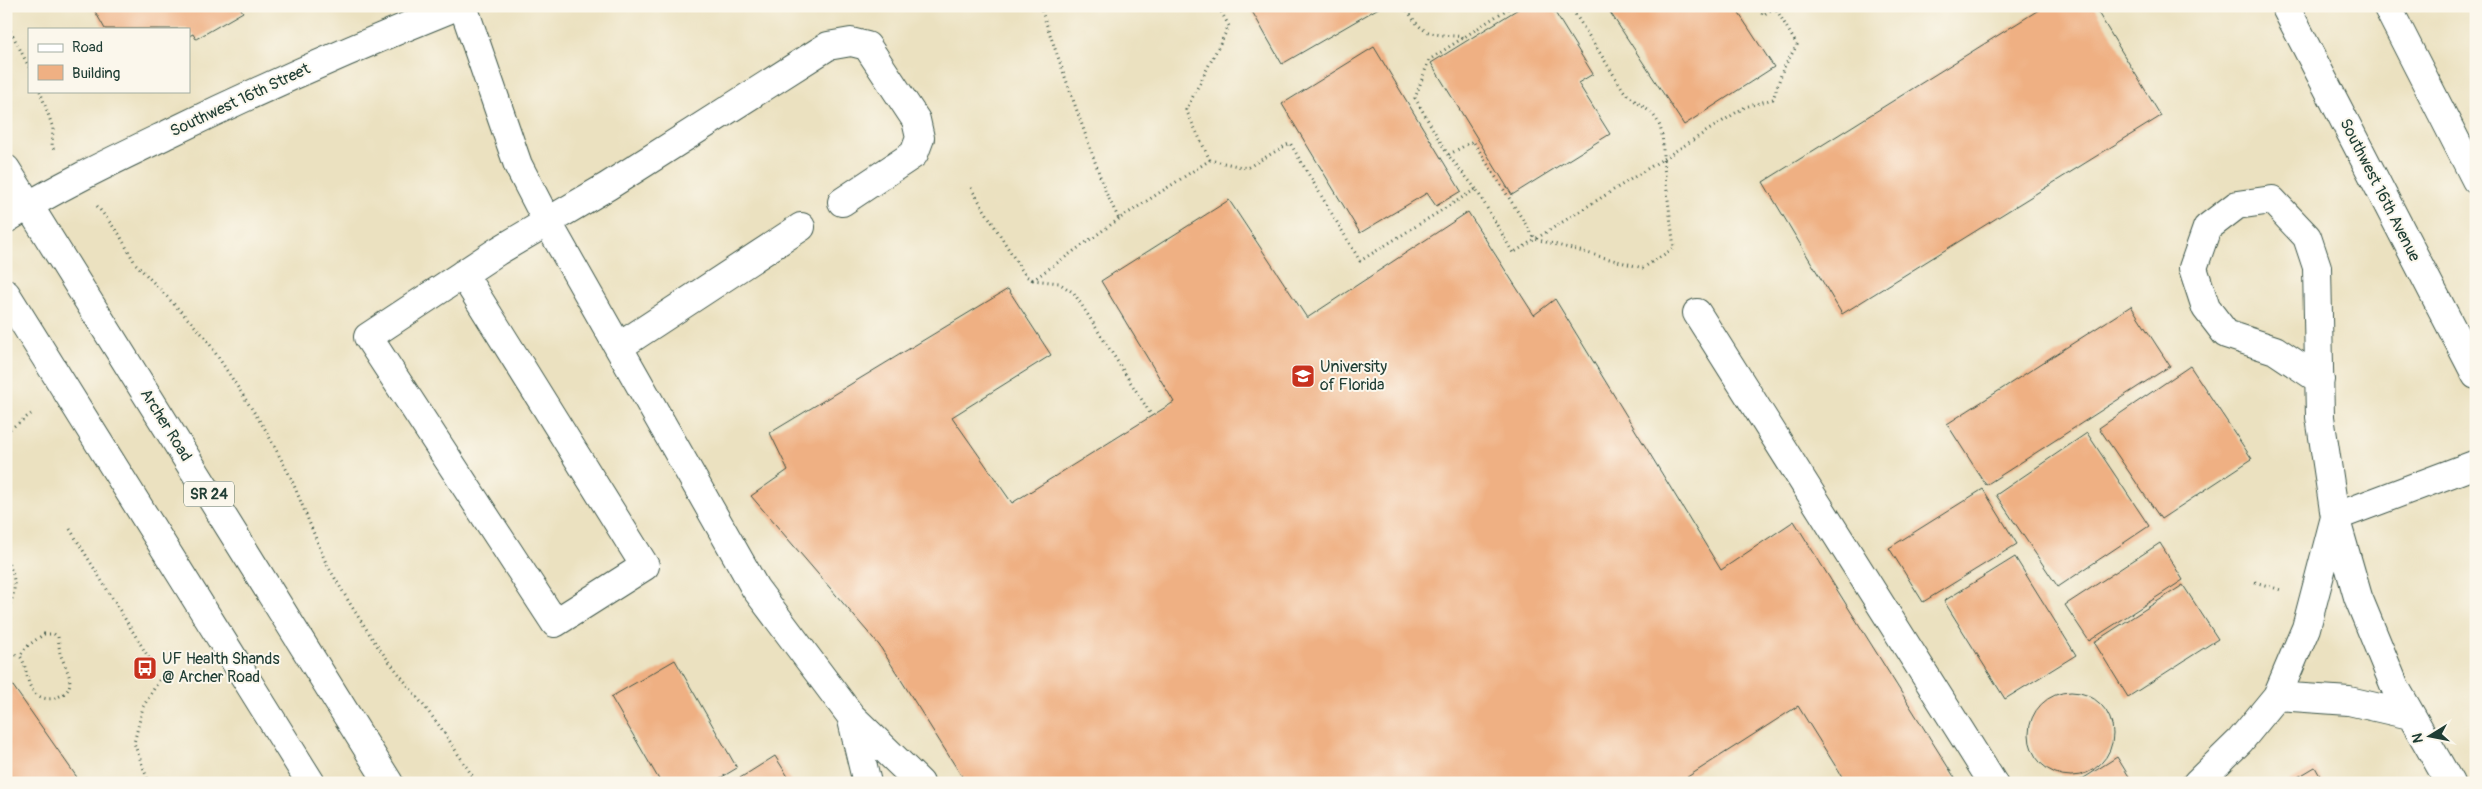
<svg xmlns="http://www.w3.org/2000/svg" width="2482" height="789" viewBox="0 0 2482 789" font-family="Pangolin,sans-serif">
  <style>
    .building { fill: #efb083 }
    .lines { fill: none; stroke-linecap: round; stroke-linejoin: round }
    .minor-casing { stroke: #3e5649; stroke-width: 30 }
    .major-casing { stroke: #3e5649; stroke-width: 30 }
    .path { stroke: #3e5649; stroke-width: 3; stroke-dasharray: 1 4; stroke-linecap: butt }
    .minor { stroke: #fff; stroke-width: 28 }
    .major { stroke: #fff; stroke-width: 28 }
    .labels { text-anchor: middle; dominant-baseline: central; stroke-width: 4; stroke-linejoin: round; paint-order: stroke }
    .shield { fill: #fbf7ec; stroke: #61756b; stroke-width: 1 }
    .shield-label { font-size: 15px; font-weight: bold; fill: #1f3d34 }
    .street-label { font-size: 16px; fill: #1f3d34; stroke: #fbf7ec }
    .poi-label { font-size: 16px; fill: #1f3d34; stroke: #fbf7ec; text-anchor: start }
  </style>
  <rect width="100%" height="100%" fill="#fbf7ec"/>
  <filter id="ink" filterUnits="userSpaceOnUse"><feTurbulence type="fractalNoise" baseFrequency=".02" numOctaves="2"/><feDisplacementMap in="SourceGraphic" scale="10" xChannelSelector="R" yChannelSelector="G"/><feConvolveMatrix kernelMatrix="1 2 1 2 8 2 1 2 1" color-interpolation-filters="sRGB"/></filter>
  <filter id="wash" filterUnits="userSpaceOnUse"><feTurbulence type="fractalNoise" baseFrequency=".0096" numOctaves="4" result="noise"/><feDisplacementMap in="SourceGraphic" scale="20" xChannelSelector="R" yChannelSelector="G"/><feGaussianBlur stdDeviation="1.12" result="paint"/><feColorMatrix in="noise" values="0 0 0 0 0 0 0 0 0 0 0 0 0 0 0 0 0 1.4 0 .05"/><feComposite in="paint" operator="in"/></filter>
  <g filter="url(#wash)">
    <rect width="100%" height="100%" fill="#ebe1c0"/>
    <g id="blocks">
      <path class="building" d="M92 6H239L243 12 196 39 193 34 189 36V29H105Z
        M1249 6H1382L1282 64Z
        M1523 6H1551L1593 74 1578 83 1610 134 1512 195 1431 63Z
        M1606 6H1734L1774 67 1684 125Z
        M2045 6H2094L2161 116 1842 314 1763 182Z
        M1374 47 1461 191 1436 206 1427 193 1360 233 1282 104Z
        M1229 200 1307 318 1468 212 1534 315 1555 299 1721 570 1794 521 1958 783H1846L1798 706 1678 783H966L879 645 751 496 788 470 770 433 1008 289 1051 355 952 417 1012 503 1174 402 1101 281Z
        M2131 306 2170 366 1986 485 1947 424Z
        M2190 366 2252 459 2161 519 2099 428Z
        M2087 433 2149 526 2058 587 1996 495Z
        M1983 489 2017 544 1923 602 1889 548Z
        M2160 543 2183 580 2089 641 2065 605Z
        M2015 557 2076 655 2005 699 1944 601Z
        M2183 585 2218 639 2128 697 2094 642Z
        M675 660 737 768 712 783H661L611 697Z
        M6 676 81 783H6Z
        M2029 734a42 42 0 1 1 84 0a42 42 0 1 1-84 0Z
        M775 756 792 783H743L740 778Z
        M2117 757 2133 783H2076Z
        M2315 767 2324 783H2288Z"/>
    </g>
  </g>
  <g filter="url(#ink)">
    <use href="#blocks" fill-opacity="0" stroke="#3e5649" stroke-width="1"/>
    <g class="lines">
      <g class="minor-casing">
        <path id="minor" d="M463 6 518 165 548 223 755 588 851 716 920 783
          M6 219C59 186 114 160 170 133 264 87 360 45 457 6
          M463 274 645 566 555 623 368 337 498 251 608 186 828 46 851 42 867 46 916 120 920 138 914 154 842 202
          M1697 313 1993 783
          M620 346 801 227
          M2320 380 2275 350 2226 334 2206 308 2193 268 2207 228 2237 205 2272 200 2307 237 2317 267 2320 417 2335 517 2358 597 2395 687 2450 783
          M2277 696 2349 701 2410 715
          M851 716 867 783
          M2197 783 2240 741 2277 696 2306 628 2335 517 2476 464"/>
      </g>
      <g class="major-casing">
        <path id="major" d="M2285 6 2476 375
          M2387 6 2476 180
          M6 169 389 783
          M6 294 311 783"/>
      </g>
      <path class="path" d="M1040 6 1106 193 1119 219 1210 160 1247 168 1290 143 1360 261 1476 189
        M1405 6C1423 38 1430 33 1464 37
        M1570 6 1624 91C1632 100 1640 104 1649 111 1664 123 1663 142 1663 159L1745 107 1773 99 1783 69 1797 45 1775 7 1763 15 1757 6
        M6 22 29 67
        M40 91 53 128 52 147 56 152
        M1448 155 1415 98 1429 60 1512 6
        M1210 160 1186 110 1229 26 1218 6
        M971 188 1019 266 1026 276 1033 280
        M1476 189 1448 155 1473 141 1535 239 1643 268 1674 248 1663 159 1513 253 1476 189
        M97 206 119 234 135 263 205 337 265 429 291 478 326 563 352 607 378 647 441 728 477 783
        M1119 219 1033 280 1059 283 1074 293 1152 416
        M6 432 31 414
        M70 529 152 663
        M6 560C17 576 17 595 6 610
        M2255 582 2281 590
        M44 634H54L58 637C59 642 59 648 60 653 65 669 82 689 55 698 47 700 39 698 34 692 25 682 28 667 20 656L26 647Z
        M6 652 20 656
        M149 783 134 743 143 707 164 672"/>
      <use href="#minor" class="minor"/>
      <use href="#major" class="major"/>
    </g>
  </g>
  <defs>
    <g id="university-square" transform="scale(1.25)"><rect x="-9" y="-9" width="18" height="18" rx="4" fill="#c8321e" stroke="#fbf7ec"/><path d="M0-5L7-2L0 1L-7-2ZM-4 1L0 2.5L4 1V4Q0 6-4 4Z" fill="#fff"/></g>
    <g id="bus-square" transform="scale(1.25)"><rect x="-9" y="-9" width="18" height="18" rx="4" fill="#c8321e" stroke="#fbf7ec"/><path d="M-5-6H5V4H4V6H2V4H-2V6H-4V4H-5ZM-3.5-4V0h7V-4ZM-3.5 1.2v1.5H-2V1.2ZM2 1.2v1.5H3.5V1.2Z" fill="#fff"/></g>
  </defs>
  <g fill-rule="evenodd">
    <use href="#university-square" x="1303" y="376"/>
    <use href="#bus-square" x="145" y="668"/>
  </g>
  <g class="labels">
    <rect class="shield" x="184" y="481.5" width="50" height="25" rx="4"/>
    <g class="shield-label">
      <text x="209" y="494">SR 24</text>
    </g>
    <g class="street-label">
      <text transform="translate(240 100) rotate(-25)">Southwest 16th Street</text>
      <text transform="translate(2380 190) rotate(63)">Southwest 16th Avenue</text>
      <text transform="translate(166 425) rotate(58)">Archer Road</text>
    </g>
    <g class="poi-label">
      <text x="1320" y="367">University<tspan x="1320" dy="18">of Florida</tspan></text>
      <text x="162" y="659">UF Health Shands<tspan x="162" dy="18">@ Archer Road</tspan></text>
    </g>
  </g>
  <rect width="2482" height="789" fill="none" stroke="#fbf7ec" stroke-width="25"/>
  <rect x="28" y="28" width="162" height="65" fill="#fbf7ec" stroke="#a3ada2"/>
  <rect x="38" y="44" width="25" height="8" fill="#ffffff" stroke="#a3ada2"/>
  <text x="72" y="52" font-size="15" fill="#1f3d34">Road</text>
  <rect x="38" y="65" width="25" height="15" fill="#efb083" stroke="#a3ada2"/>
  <text x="72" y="78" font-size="15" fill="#1f3d34">Building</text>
  <g transform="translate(2430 736) rotate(260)" stroke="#fbf7ec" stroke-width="4" paint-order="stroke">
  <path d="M0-4L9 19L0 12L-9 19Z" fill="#1f3d34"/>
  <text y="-8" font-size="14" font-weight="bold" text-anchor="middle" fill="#1f3d34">N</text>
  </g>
</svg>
